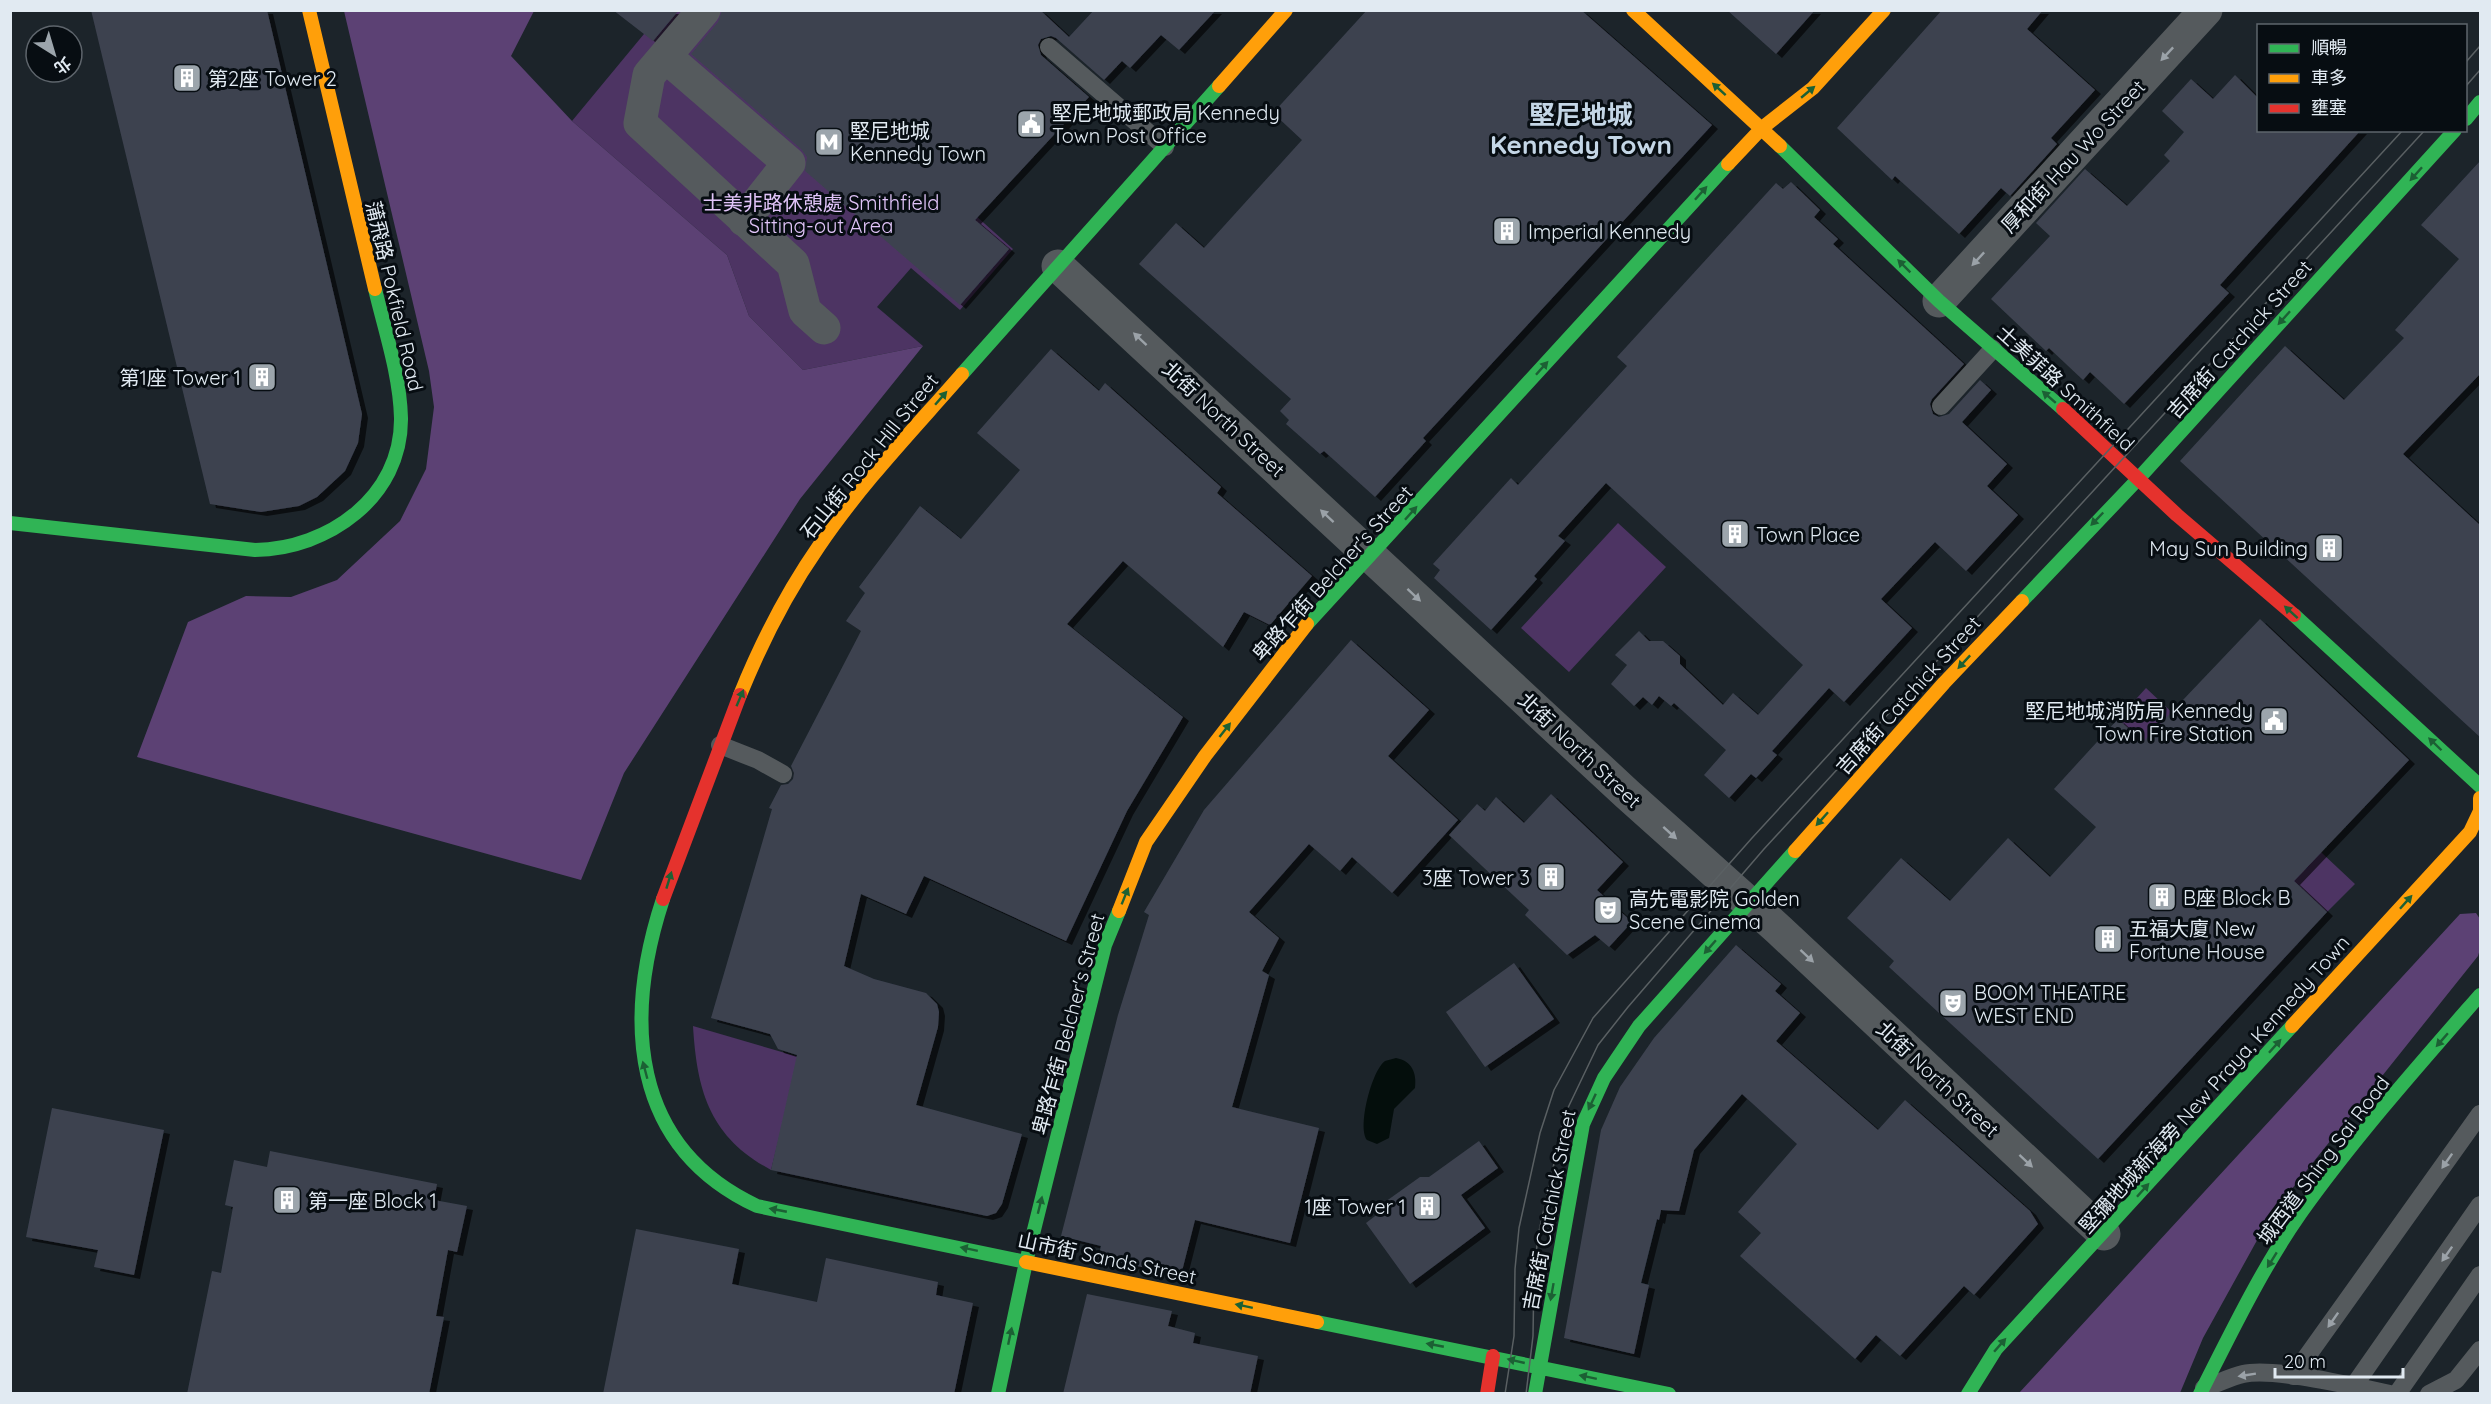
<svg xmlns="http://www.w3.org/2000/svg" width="2491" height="1404" viewBox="0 0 2491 1404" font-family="Quicksand,'Noto Sans TC',sans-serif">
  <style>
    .green { fill: #4d3463 }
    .forest { fill: #5c4174 }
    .water { fill: #040e0c }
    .building { fill: #3d4250; filter: url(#shadow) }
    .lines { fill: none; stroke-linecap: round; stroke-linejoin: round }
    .lane { stroke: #555a5d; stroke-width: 18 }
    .street { stroke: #555a5d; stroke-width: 33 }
    .fast { stroke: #30b455; stroke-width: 14 }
    .slow { stroke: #ff9f0a; stroke-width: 14 }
    .jam { stroke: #e5322d; stroke-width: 14 }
    .tram { stroke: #5a6063; stroke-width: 1.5 }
    .oneway { fill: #9ba2a8 }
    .oneway2 { fill: #1c6034 }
    .labels { text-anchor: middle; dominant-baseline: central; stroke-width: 6; stroke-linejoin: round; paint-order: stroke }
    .poi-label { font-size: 20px; fill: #e1eaf2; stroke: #070d12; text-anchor: start }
    .street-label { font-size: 20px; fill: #e1eaf2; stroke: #070d12 }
    .park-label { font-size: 20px; fill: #e2c5fa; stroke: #070d12 }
    .district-label { font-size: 26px; font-weight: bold; fill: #c4d6e6; stroke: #070d12 }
  </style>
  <defs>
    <filter id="shadow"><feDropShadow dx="6" dy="4" stdDeviation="0" flood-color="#0009"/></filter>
  </defs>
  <rect width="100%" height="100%" fill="#1c242a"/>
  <path class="green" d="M663 11H750L749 13 1013 249 960 310 911 268 877 307 923 346 803 370 749 316 727 255 572 121Z
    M1618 523 1666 567 1569 672 1521 628Z
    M2146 688 2355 884 2327 912 2118 719Z
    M693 1026 799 1057 771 1170C710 1137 697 1092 693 1026Z"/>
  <path class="forest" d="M344 11H534L511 56 572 121 727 255 749 316 803 370 923 346 800 499 624 773 581 880 137 757 188 622 246 596 291 597 337 580 400 521 426 469 434 407 429 371Z
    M2476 913 2480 919V949L2478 956 2271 1215 2203 1338 2180 1393H2019L2460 914Z"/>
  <path class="water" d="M1396 1058C1412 1061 1417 1073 1415 1088L1394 1109 1389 1138 1377 1144 1367 1140C1357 1127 1372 1070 1385 1061Z"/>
  <path class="building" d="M91 10H267L362 414 358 443 345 471 317 497 299 506 261 512 210 504Z
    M613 10H679L653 41Z
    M722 10H1040L1069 37 1094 10H1216L1179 50 1161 35 1130 68 1122 61 1104 80 1056 38 1051 36 1041 39 1038 45 1041 55 1089 97 975 220 1009 249 960 305 805 171 807 157 801 149 691 54 718 22Z
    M1367 10H1581L1712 125 1423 438 1426 441 1375 497 1324 451 1320 454 1286 424 1289 420 1280 411 1291 399 1139 264 1176 223 1204 248 1302 140 1273 113Z
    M1727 10H1815L1776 54Z
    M1942 10H2043L2027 29 2095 90 2051 138 2057 144 2010 196 2001 188 1959 234 1895 176 1892 180 1837 128Z
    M2235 75 2259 99V130H2361L2220 285 2229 293 2124 404 2090 372 2083 380 2049 348 2046 351 1991 299 2050 236 2036 223 2085 169 2127 206 2170 161 2164 155 2184 132 2162 111 2191 79 2213 99Z
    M2481 160V373L2403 454 2481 526V738L2180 461 2285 346 2344 400 2404 338 2395 330 2459 259 2421 225Z
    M1791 182 1820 210 1814 217 1838 239 1833 244 1964 364 1932 399 1930 404 1933 414 1939 417 1949 414 1980 380 1991 390 1962 422 2007 464 1987 486 2018 515 1966 571 1935 542 1881 599 1912 628 1844 702 1829 688 1772 751 1777 755 1756 778 1751 774 1729 798 1704 775 1726 750 1674 703 1671 706 1659 696 1652 705 1643 697 1634 706 1611 684 1627 665 1615 655 1639 631 1649 641H1663L1680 656V664L1723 705 1733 693 1758 715 1803 665 1606 483 1558 536 1565 541 1534 576 1537 579 1491 630 1434 578 1440 570 1433 564 1511 478 1518 485 1627 366 1617 357 1776 183 1783 189Z
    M1051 349 1099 391 1105 383 1221 487 1217 493 1312 576 1270 625 1244 612 1223 647 1123 561 1067 624 1183 717 1127 811 1066 941 924 876 906 914 861 894 844 966 874 979 926 993 937 1004 939 1012 938 1027 916 1105 1022 1134 1002 1204 996 1213 987 1216 771 1170 797 1055 778 1049 770 1034 711 1018 772 809 769 808 781 785 788 784 793 779 794 773 791 766 861 631 846 621 865 593 859 587 920 506 961 539 1020 470 977 433Z
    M2260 619 2409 760 2294 881 2327 912 2098 1159 1889 967 1894 961 1847 918 1901 858 1950 901 2008 838 2050 877 2096 827 2054 789 2118 719 2143 742Z
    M1351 640 1429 710 1388 756 1458 820 1392 893 1352 857 1340 871 1309 844 1249 912 1279 938 1262 971 1269 975 1232 1107 1319 1128 1290 1243 1195 1220 1181 1275 1098 1258 1101 1246 1061 1236 1118 1015 1149 915 1144 912 1204 810Z
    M1551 794 1623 862 1597 890 1632 922 1609 947 1595 935 1567 955 1525 915 1529 910 1449 835 1477 804 1485 811 1496 797 1524 823Z
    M1736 945 1781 984 1775 991 1800 1013 1776 1041 1878 1130 1905 1100 2030 1211 2038 1224 1974 1295 1964 1286 1900 1356 1876 1335 1855 1359 1740 1256 1761 1233 1738 1212 1797 1144 1742 1094 1694 1150 1679 1211 1661 1210 1659 1220 1657 1219 1641 1283 1649 1285 1634 1354 1564 1338 1601 1130 1620 1087 1654 1038Z
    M1514 963 1554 1019 1485 1067 1446 1012Z
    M52 1108 164 1130 134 1275 94 1267 98 1250 26 1237Z
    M1479 1141 1498 1168 1461 1195 1485 1228 1410 1284 1366 1223 1383 1210 1385 1202 1420 1177H1429Z
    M270 1151 437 1184 434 1200 467 1206 457 1252 448 1250 436 1316 444 1317 429 1394H187L212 1271 221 1273 233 1207 225 1205 234 1160 267 1167Z
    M636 1229 739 1249 732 1284 817 1302 826 1258 938 1282 936 1295 973 1303 954 1394H603Z
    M1087 1294 1172 1311 1168 1326 1195 1333 1193 1343 1258 1356 1250 1394H1063Z"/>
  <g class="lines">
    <path class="lane" d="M1049 47 1165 147
      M1941 406 1993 349
      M720 745 758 760 783 774
      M2293 1376 2480 1114
      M2353 1387 2480 1205
      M2204 1388C2217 1384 2230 1377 2243 1374 2275 1367 2355 1387 2390 1394
      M2397 1394 2480 1275
      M2429 1394 2456 1380 2480 1350"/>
    <path class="street" d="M704 10 649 75 640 123 793 264 805 311 824 328
      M665 56 789 163 744 220
      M1058 266 1627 794 1778 929 2104 1234
      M1939 301 2206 10"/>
    <path class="fast" d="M2466 119 2480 102
      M1780 146 1939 301 2063 409
      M962 374 1219 86
      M10 523 255 550C328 549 402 497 401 418 400 375 385 331 375 289
      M2022 601 2139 478 2455 130
      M2294 615 2480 786
      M1307 624 1728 164
      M663 899C624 1018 629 1146 757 1206L1026 1262
      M1317 1322 1669 1394
      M998 1394 1026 1262 1105 945 1119 911
      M1535 1394 1583 1124 1604 1078 1639 1026 1795 851
      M1968 1394 1996 1349 2292 1026
      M2200 1394C2231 1333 2261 1270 2300 1214 2355 1137 2418 1066 2480 995"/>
    <path class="slow" d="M309 10 375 289
      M1633 10 1780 146
      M1219 86 1286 10
      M1728 164 1762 128 1813 88 1884 10
      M740 695C761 643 787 592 819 546 861 484 913 430 962 374
      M1795 851 1944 683 2022 601
      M1119 911 1146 842 1205 756 1307 624
      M2292 1026 2470 832 2480 811V798
      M1026 1262 1317 1322"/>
    <path class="jam" d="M2063 409 2177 515 2294 615
      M663 899 740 695
      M1487 1394 1493 1356"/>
    <path class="tram" d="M2466 62 2480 46
      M2466 86 2480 70
      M1505 1394 1514 1336 1515 1269 1519 1228 1540 1133 1554 1090 1593 1018 1752 838 2403 130
      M1526 1394 1533 1336 1534 1272 1538 1236 1565 1114 1598 1045 1628 1007 1764 849 2425 130"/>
  </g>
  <defs><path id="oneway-solid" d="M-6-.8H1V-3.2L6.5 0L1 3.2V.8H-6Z" transform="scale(1.5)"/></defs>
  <g class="oneway">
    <use href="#oneway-solid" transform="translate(2167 54) rotate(133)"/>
    <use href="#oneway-solid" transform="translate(1978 259) rotate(133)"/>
    <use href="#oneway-solid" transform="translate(1140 339) rotate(-137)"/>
    <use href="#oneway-solid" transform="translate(1327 516) rotate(-137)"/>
    <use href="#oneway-solid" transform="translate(1414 595) rotate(43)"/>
    <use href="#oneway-solid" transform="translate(1670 833) rotate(42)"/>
    <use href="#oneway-solid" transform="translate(1807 956) rotate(43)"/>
    <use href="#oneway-solid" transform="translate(2026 1161) rotate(43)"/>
    <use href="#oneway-solid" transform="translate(2447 1161) rotate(125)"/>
    <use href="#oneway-solid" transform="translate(2447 1254) rotate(125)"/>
    <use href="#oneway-solid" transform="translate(2333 1320) rotate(125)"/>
    <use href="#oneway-solid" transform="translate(2247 1375) rotate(171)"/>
  </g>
  <g class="oneway2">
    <use href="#oneway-solid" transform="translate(1719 89) rotate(-138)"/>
    <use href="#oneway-solid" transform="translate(1808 92) rotate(-40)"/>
    <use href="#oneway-solid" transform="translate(2416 174) rotate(132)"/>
    <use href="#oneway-solid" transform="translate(1701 193) rotate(-48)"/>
    <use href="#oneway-solid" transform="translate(1904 266) rotate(-135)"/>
    <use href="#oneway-solid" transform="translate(2284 318) rotate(132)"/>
    <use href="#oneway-solid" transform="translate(1542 368) rotate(-48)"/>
    <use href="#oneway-solid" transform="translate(2049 397) rotate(-139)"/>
    <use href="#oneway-solid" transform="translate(941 398) rotate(-49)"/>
    <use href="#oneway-solid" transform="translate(1411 513) rotate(-48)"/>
    <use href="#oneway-solid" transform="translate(2097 519) rotate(134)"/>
    <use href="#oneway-solid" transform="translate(2291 612) rotate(-138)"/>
    <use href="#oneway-solid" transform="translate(1964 662) rotate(133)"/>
    <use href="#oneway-solid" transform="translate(740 698) rotate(-67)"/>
    <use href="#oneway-solid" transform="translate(1225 730) rotate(-52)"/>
    <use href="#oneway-solid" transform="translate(2435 744) rotate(-136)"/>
    <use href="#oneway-solid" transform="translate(1822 819) rotate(132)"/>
    <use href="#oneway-solid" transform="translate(669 880) rotate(-73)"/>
    <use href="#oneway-solid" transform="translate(1125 896) rotate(-68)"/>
    <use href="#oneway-solid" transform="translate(2406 902) rotate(-48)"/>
    <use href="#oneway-solid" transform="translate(1710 947) rotate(131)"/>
    <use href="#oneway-solid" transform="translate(2442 1040) rotate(131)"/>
    <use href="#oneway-solid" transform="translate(2275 1046) rotate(-48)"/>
    <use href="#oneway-solid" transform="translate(645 1070) rotate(-105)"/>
    <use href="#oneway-solid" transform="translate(1592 1102) rotate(115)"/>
    <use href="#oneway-solid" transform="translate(2143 1190) rotate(-48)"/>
    <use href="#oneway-solid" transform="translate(1040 1205) rotate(-76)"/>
    <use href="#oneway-solid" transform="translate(778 1210) rotate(-169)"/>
    <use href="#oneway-solid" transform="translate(969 1249) rotate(-168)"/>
    <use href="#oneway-solid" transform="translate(2272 1260) rotate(122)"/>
    <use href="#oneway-solid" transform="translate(1552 1292) rotate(100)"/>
    <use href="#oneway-solid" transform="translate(1244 1306) rotate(-168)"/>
    <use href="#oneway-solid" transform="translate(1010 1336) rotate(-78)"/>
    <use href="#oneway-solid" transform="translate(1435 1345) rotate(-169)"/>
    <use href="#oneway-solid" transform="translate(2000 1345) rotate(-49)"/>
    <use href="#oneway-solid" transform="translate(1516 1361) rotate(-167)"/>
    <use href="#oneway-solid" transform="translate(1588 1377) rotate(-168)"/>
  </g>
  <defs>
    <g id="building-square" transform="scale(1.5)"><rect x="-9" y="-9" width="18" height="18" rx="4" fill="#9ca5ac" stroke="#070d12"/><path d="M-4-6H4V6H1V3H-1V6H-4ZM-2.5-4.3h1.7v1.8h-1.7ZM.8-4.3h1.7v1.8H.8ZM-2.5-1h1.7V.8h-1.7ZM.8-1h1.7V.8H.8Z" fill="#fff"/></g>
    <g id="civic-square" transform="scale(1.5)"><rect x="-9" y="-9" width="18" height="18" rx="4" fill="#9ca5ac" stroke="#070d12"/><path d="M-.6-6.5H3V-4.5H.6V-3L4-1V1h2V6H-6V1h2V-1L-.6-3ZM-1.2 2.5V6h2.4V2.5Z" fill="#fff"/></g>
    <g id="metro-square" transform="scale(1.5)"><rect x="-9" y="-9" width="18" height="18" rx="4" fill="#9ca5ac" stroke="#070d12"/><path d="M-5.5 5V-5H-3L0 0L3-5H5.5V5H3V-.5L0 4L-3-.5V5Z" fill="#fff"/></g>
    <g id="theatre-square" transform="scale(1.5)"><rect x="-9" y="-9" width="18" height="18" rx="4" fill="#9ca5ac" stroke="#070d12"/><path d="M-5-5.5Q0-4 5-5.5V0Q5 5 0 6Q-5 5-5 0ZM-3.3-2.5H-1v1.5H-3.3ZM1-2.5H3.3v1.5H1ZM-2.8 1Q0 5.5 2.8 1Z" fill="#fff"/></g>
  </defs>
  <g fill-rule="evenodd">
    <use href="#building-square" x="187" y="78"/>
    <use href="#civic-square" x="1031" y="124"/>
    <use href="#metro-square" x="829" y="142"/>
    <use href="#building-square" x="1507" y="231"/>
    <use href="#building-square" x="262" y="377"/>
    <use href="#building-square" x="1735" y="534"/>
    <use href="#building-square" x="2329" y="548"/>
    <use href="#civic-square" x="2274" y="721"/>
    <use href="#building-square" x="1551" y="877"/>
    <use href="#building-square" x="2162" y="897"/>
    <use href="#theatre-square" x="1608" y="910"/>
    <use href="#building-square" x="2108" y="939"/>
    <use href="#theatre-square" x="1953" y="1003"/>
    <use href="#building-square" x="287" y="1200"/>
    <use href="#building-square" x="1427" y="1206"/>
  </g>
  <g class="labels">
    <g class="poi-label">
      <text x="208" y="78">第2座 Tower 2</text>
      <text x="1052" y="112">堅尼地城郵政局 Kennedy<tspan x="1052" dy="23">Town Post Office</tspan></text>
      <text x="850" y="130">堅尼地城<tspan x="850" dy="23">Kennedy Town</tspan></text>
      <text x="1528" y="231">Imperial Kennedy</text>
      <text x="241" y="377" text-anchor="end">第1座 Tower 1</text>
      <text x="1756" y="534">Town Place</text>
      <text x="2308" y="548" text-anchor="end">May Sun Building</text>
      <text x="2253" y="710" text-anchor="end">堅尼地城消防局 Kennedy<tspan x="2253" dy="23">Town Fire Station</tspan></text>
      <text x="1530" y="877" text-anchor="end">3座 Tower 3</text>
      <text x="2183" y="897">B座 Block B</text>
      <text x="1629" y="898">高先電影院 Golden<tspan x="1629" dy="23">Scene Cinema</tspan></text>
      <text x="2129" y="928">五福大廈 New<tspan x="2129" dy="23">Fortune House</tspan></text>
      <text x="1974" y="992">BOOM THEATRE<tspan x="1974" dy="23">WEST END</tspan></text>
      <text x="308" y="1200">第一座 Block 1</text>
      <text x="1406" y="1206" text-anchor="end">1座 Tower 1</text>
    </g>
    <g class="street-label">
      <text transform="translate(2073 156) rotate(-47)">厚和街 Hau Wo Street</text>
      <text transform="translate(395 296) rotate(77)">蒲飛路 Pokfield Road</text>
      <text transform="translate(2239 339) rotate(-48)">吉席街 Catchick Street</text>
      <text transform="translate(2066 388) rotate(42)">士美菲路 Smithfield</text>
      <text transform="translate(1224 419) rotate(43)">北街 North Street</text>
      <text transform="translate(869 456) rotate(-51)">石山街 Rock Hill Street</text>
      <text transform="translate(1332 573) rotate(-48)">卑路乍街 Belcher's Street</text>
      <text transform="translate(1908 695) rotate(-48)">吉席街 Catchick Street</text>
      <text transform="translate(1580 750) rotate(43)">北街 North Street</text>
      <text transform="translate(1068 1024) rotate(-75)">卑路乍街 Belcher's Street</text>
      <text transform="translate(1938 1079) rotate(43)">北街 North Street</text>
      <text transform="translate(2214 1084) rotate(-48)">堅彌地城新海旁 New Praya, Kennedy Town</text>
      <text transform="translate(2323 1160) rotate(-53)">城西道 Shing Sai Road</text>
      <text transform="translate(1549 1210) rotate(-79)">吉席街 Catchick Street</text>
      <text transform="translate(1107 1258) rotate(12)">山市街 Sands Street</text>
    </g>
    <g class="park-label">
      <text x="821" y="202">士美非路休憩處 Smithfield<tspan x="821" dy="23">Sitting-out Area</tspan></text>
    </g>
    <g class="district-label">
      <text x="1581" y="114">堅尼地城<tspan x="1581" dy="30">Kennedy Town</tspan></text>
    </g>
  </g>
  <rect width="2491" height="1404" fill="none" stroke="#e1eaf2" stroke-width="24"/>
  <rect x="2257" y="24" width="210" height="108" fill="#070d12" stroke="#5e656c" stroke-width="1.5"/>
  <rect x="2269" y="44" width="30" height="9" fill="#30b455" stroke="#5e656c" stroke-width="1.5"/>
  <text x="2311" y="54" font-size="18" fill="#e1eaf2">順暢</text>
  <rect x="2269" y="74" width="30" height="9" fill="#ff9f0a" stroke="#5e656c" stroke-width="1.5"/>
  <text x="2311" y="84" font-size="18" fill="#e1eaf2">車多</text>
  <rect x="2269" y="104" width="30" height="9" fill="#e5322d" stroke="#5e656c" stroke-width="1.5"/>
  <text x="2311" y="114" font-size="18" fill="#e1eaf2">壅塞</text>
  <g transform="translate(54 54) rotate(143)"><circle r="28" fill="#070d12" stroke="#5e656c" stroke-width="1.5"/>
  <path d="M0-4.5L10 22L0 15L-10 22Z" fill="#9ca5ac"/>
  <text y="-9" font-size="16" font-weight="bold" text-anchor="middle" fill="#e1eaf2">北</text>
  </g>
  <path d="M2275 1368v9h128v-9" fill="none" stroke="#e1eaf2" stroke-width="3"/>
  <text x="2284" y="1368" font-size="18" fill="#e1eaf2" stroke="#070d12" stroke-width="4.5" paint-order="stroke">20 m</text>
</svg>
